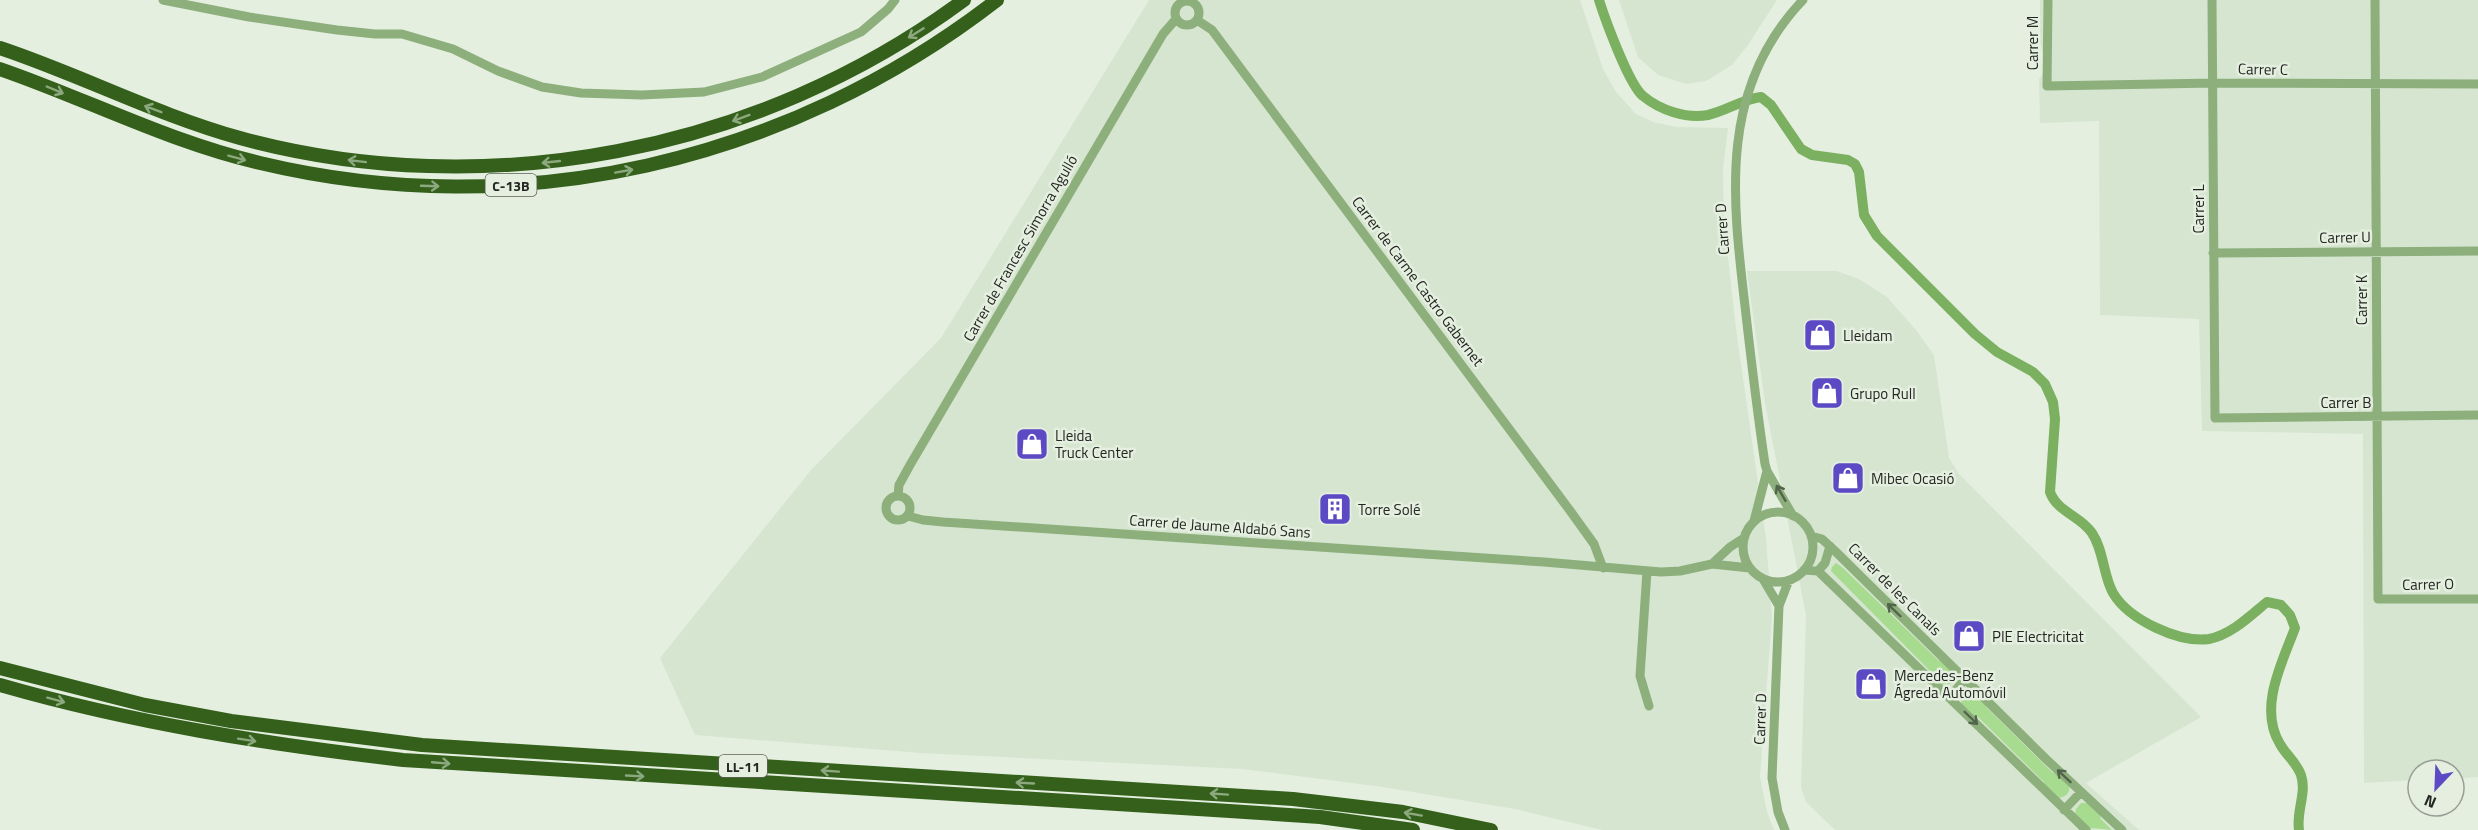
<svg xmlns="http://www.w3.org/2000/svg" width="2478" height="830" viewBox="0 0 2478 830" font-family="'Titillium Web',sans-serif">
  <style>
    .built { fill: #d6e5d0 }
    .green { fill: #a7dc90 }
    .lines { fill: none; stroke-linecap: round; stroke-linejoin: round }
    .canal { stroke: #7ab060; stroke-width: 10 }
    .minor { stroke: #8caf7c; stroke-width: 9 }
    .highway { stroke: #34601b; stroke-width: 14 }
    .oneway { stroke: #8ca87e }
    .oneway2 { stroke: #52644a }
    .labels { text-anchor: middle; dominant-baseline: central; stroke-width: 5; stroke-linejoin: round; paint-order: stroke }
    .shield { fill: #e5efe0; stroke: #5d625a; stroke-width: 1.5 }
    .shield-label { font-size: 14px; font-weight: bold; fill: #232621 }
    .street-label { font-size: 15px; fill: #232621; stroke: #e5efe0 }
    .poi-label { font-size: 15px; fill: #232621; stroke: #e5efe0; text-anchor: start }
  </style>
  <rect width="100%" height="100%" fill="#e5efe0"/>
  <path class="built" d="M1149 0H1580L1603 69 1616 92 1636 114 1653 122 1677 127 1728 128 1723 169 1724 221 1736 329 1766 538 1772 616 1760 776 1767 812 1774 830H1602L1515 809 1383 787 1242 769 921 753 695 735 660 658 811 470 941 338Z
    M1619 0H1777L1748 45 1732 65 1706 81 1686 84 1658 75 1638 57Z
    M2040 0H2478V777L2454 779V770H2418V780L2364 783 2363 434 2202 431 2199 319 2100 315 2099 121 2040 123 2039 79 2047 69 2040 42Z
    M1747 271H1837L1859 279 1887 297 1916 330 1934 355 1949 458 1959 474 2201 717 2086 783 2139 830H1835L1806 802 1801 787 1806 615 1765 403Z"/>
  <path class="green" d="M1836 563 1842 567 1939 661 1942 658 1954 673V679L1951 684 1940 685 1927 673 1929 670 1831 571 1832 567Z
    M1968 691H1971L1988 704 1986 707 2053 773 2056 770 2069 785C2071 792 2066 797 2059 798L2042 785 2044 782 1977 716 1974 718 1961 704 1962 696Z
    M2081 803H2087L2102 815 2100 818 2112 830 2092 828 2090 830 2075 814 2076 809Z"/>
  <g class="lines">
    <path class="canal" d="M1599 0C1605 19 1629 85 1643 96 1660 110 1686 119 1708 115 1726 111 1743 99 1761 97L1771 105 1801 149 1812 155 1848 160 1855 164 1859 172 1864 215 1877 236 1975 334 1997 352 2033 372 2045 384 2053 402 2055 419 2050 492C2057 512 2081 516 2092 533 2104 551 2103 575 2113 593 2129 620 2179 643 2209 639 2231 635 2250 616 2267 602L2281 605 2290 615 2295 628C2282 663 2258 708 2280 744 2286 755 2297 763 2301 775 2307 793 2296 811 2299 830"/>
    <path class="minor" d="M163 0 249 17 337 30 375 34H402L453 49 498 71 542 87 581 93 642 95 704 92 762 77 861 32 888 9 895 0
      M2048 0 2047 86 2214 83 2478 84
      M2212 0 2215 418 2478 415
      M2375 0 2378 599H2478
      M1175 13a12 12 0 1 1 24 0a12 12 0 1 1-24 0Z
      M1197 20 1212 30 1571 512 1594 544 1603 568
      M2213 253 2478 251
      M886 508a12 12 0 1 1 24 0a12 12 0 1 1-24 0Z
      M898 496 899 485 910 465 1163 34 1176 19
      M1743 547a35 35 0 1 1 70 0a35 35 0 1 1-70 0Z
      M908 516 923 520 943 522 1544 562 1661 572 1680 571 1712 564 1750 568
      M1793 516 1767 471 1765 464C1757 411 1751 359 1745 306 1732 196 1719 88 1803 0
      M1754 521 1767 471
      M1811 536 1822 539 1835 551 2046 759 2122 830
      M1712 564 1730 547 1744 538
      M1804 570 1818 571 2086 830
      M1647 571 1640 676 1649 706
      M1818 571 1825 563 1830 546
      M1763 579 1779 606
      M1950 697 1965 679
      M2064 810 2081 792
      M1785 830 1778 812 1772 778 1779 606 1789 580"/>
    <path class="highway" d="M0 48C81 75 157 115 240 138 486 205 759 152 964 0
      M0 69C87 99 169 142 260 163 519 225 788 162 997 0
      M0 668 145 705 231 721 422 745 1293 799 1403 812 1491 830
      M0 685C132 723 266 744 403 760L1214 810 1320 817 1413 830"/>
  </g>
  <defs><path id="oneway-shaft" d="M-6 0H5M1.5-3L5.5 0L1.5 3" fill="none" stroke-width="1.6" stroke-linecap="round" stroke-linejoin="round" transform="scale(1.5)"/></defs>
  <g class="oneway">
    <use href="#oneway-shaft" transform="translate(916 33) rotate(148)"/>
    <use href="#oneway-shaft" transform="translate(55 90) rotate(23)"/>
    <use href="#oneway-shaft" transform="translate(153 109) rotate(-159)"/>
    <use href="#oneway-shaft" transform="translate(741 118) rotate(160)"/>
    <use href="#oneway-shaft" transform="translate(237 158) rotate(15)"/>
    <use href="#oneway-shaft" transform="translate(357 161) rotate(-173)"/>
    <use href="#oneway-shaft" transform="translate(551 162) rotate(174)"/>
    <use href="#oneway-shaft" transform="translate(624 171) rotate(-10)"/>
    <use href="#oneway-shaft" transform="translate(430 186) rotate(2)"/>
    <use href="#oneway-shaft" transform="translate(56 700) rotate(15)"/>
    <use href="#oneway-shaft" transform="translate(247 740) rotate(9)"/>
    <use href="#oneway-shaft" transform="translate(441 763) rotate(5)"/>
    <use href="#oneway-shaft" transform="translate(830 771) rotate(-176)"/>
    <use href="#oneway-shaft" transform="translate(635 776) rotate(3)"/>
    <use href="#oneway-shaft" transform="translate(1025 783) rotate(-177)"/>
    <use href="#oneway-shaft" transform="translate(1219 794) rotate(-176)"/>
    <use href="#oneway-shaft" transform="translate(1413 814) rotate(-170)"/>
  </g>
  <g class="oneway2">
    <use href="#oneway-shaft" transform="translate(1781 493) rotate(-120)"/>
    <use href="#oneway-shaft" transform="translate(1894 610) rotate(-136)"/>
    <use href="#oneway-shaft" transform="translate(1971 718) rotate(44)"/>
    <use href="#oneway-shaft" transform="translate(2064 776) rotate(-137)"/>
  </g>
  <defs>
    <g id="shop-square" transform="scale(1.725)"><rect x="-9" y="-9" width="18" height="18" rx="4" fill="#5b4ac3" stroke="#e5efe0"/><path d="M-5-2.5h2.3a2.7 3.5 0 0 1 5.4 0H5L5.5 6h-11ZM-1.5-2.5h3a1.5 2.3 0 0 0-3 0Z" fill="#fff"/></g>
    <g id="building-square" transform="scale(1.725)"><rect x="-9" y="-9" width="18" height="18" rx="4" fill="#5b4ac3" stroke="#e5efe0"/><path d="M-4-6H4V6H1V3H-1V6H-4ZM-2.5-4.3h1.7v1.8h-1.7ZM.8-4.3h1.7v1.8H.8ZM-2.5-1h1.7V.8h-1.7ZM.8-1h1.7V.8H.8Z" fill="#fff"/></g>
  </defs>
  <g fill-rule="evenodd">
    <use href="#shop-square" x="1820" y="335"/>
    <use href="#shop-square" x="1827" y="393"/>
    <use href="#shop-square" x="1032" y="444"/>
    <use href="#shop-square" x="1848" y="478"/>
    <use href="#building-square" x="1335" y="509"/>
    <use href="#shop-square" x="1969" y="636"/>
    <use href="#shop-square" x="1871" y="684"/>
  </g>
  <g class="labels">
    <g class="shield">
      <rect x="485.5" y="174" width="51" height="22" rx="4.5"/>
      <rect x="719" y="755" width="48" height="22" rx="4.5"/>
    </g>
    <g class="shield-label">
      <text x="511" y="185">C-13B</text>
      <text x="743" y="766">LL-11</text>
    </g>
    <g class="street-label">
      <text transform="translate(2032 43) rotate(-90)">Carrer M</text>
      <text transform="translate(2263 69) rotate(1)">Carrer C</text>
      <text transform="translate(2198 209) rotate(-90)">Carrer L</text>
      <text transform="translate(1722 229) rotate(-94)">Carrer D</text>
      <text transform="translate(2345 237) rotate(-1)">Carrer U</text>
      <text transform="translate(1020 248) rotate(-60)">Carrer de Francesc Simorra Agulló</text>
      <text transform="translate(1418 281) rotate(53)">Carrer de Carme Castro Gabernet</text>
      <text transform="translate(2361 300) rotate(-90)">Carrer K</text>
      <text x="2346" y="402">Carrer B</text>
      <text transform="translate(1220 526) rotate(4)">Carrer de Jaume Aldabó Sans</text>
      <text transform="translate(2428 584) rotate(-1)">Carrer O</text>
      <text transform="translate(1895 589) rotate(45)">Carrer de les Canals</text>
      <text transform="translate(1760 719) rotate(-88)">Carrer D</text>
    </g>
    <g class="poi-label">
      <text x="1843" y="335">Lleidam</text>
      <text x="1850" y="393">Grupo Rull</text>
      <text x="1055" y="435">Lleida<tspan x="1055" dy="17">Truck Center</tspan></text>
      <text x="1871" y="478">Mibec Ocasió</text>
      <text x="1358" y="509">Torre Solé</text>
      <text x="1992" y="636">PIE Electricitat</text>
      <text x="1894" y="675">Mercedes-Benz<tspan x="1894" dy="17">Ágreda Automóvil</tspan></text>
    </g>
  </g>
  <g transform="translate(2436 788) rotate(203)"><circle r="28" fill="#e5efe0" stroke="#979f94" stroke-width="1.5"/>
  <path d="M0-4.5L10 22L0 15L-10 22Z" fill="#5b4ac3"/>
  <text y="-9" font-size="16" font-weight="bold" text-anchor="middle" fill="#232621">N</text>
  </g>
</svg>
